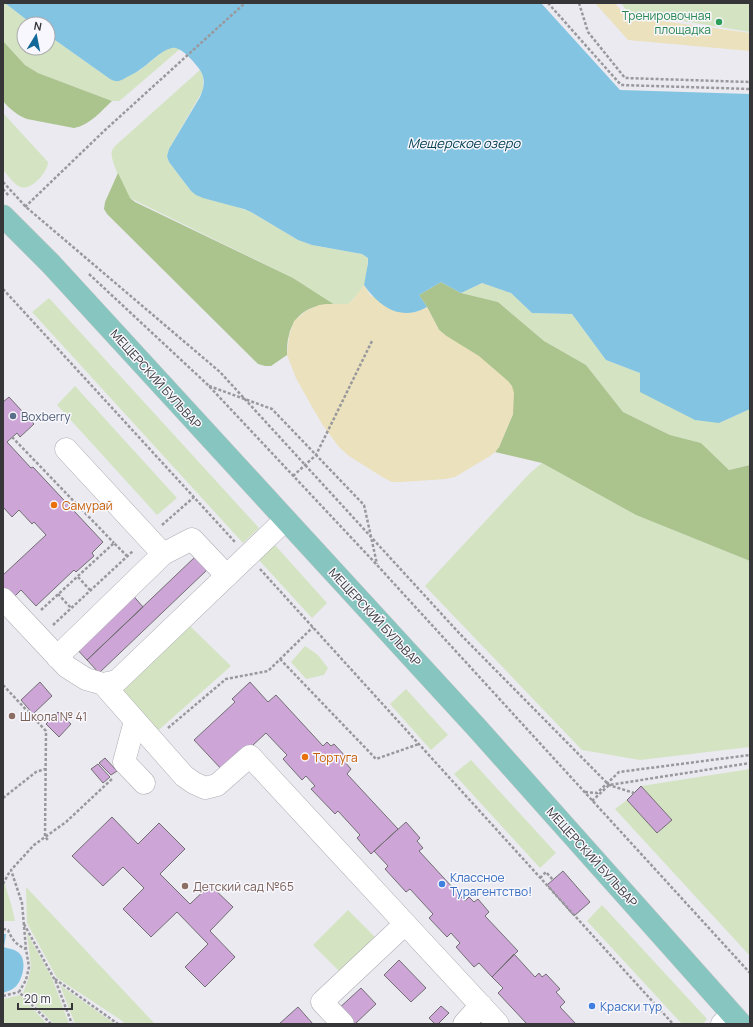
<svg xmlns="http://www.w3.org/2000/svg" width="753" height="1027" viewBox="0 0 753 1027" font-family="Manrope,sans-serif">
  <style>
    .green { fill: #d4e4c2 }
    .forest { fill: #abc38c }
    .sand { fill: #ebe1bc }
    .water { fill: #82c4e2 }
    .building { fill: #cda6d7; stroke: #726f73 }
    .lines { fill: none; stroke-linecap: round; stroke-linejoin: round }
    .minor-casing { stroke: #aeaeb4; stroke-width: 23 }
    .major-casing { stroke: #c7c7c7; stroke-width: 23 }
    .path { stroke: #99999d; stroke-width: 2.5; stroke-dasharray: 3 2; stroke-linecap: butt }
    .minor { stroke: #fff; stroke-width: 22 }
    .major { stroke: #86c5c0; stroke-width: 22 }
    .leisure-dot { fill: #2e9e5b; stroke: #f8f7fd; stroke-width: 1.5 }
    .service-dot { fill: #5c6f8a; stroke: #f8f7fd; stroke-width: 1.5 }
    .food-dot { fill: #e8710a; stroke: #f8f7fd; stroke-width: 1.5 }
    .education-dot { fill: #8d6e63; stroke: #f8f7fd; stroke-width: 1.5 }
    .shop-dot { fill: #3f7fe0; stroke: #f8f7fd; stroke-width: 1.5 }
    .labels { text-anchor: middle; dominant-baseline: central; stroke-width: 3; stroke-linejoin: round; paint-order: stroke }
    .leisure-label { font-size: 12px; fill: #27864d; stroke: #f8f7fd; text-anchor: end }
    .street-label { font-size: 12px; fill: #363638; stroke: #f8f7fd }
    .service-label { font-size: 12px; fill: #4e5e75; stroke: #f8f7fd; text-anchor: start }
    .food-label { font-size: 12px; fill: #c56008; stroke: #f8f7fd; text-anchor: start }
    .education-label { font-size: 12px; fill: #785e54; stroke: #f8f7fd; text-anchor: start }
    .shop-label { font-size: 12px; fill: #366cbe; stroke: #f8f7fd; text-anchor: start }
    .water-label { font-size: 13px; font-style: italic; fill: #074257; stroke: #f8f7fd }
  </style>
  <rect width="100%" height="100%" fill="#eaeaf0"/>
  <path class="green" d="M3 3H5L32 24H24V48H48V35L110 79 139 71 165 50 173 47 180 49 123 98 119 101H112L38 73 25 65 3 41Z
    M621 3H750V32L628 12Z
    M200 70 203 76V90L169 149 167 156 169 162 191 191 251 212 298 240 312 245 362 254 368 258C368 265 366 280 363 287 359 293 354 299 348 304L335 305 293 278 130 198C125 190 109 159 112 151 112 150 115 146 115 146Z
    M3 113 48 162C48 172 31 191 21 187 15 186 7 174 3 170Z
    M482 283 511 293 532 313 572 314 606 360 640 373 719 423 750 409V465L729 470 701 443 670 435 623 412 586 365 544 341 498 302 461 293Z
    M49 298 259 528 243 543 32 312Z
    M75 386 177 498 157 515 57 405Z
    M542 463 636 515 750 561V747L640 760 582 750 425 586 530 473Z
    M274 544 327 603 312 618 258 559Z
    M189 625 231 666 153 735 116 694Z
    M305 646 318 655 328 668 324 675 306 679 291 662Z
    M406 689 448 735 431 750 390 704Z
    M471 760 556 853 540 868 454 774Z
    M750 769V956L615 809 627 800 658 833 671 820 641 786Z
    M3 878 11 904 15 921H3Z
    M26 887 155 1024H125L121 1020 57 978 27 923Z
    M602 905 707 1019 703 1024H682L587 921Z
    M348 910 380 942 344 976 313 945Z
    M27 933 52 978 69 1024H54L23 993 28 980 31 967Z
    M60 985 115 1024H98L93 1023 91 1024H75Z
    M20 995 47 1024H3V999Z"/>
  <path class="forest" d="M3 41 25 65 38 73 112 101C101 111 90 125 74 128L27 119C17 115 10 109 3 101Z
    M118 173 130 198 135 202 293 278 335 305C313 303 294 313 289 335 287 341 287 348 287 355L271 366H265L258 364 107 214 104 209 105 202Z
    M441 282 461 293 498 302 544 341 586 365 623 412 670 435 701 443 729 470 750 465V561L636 515 542 463 495 452 499 447 513 414 445 335 439 330 427 307 419 295Z"/>
  <path class="sand" d="M595 3H615L625 16 750 33V51L628 40Z
    M364 285 370 295 405 313 416 312 427 307 439 330 445 335 479 356 508 381 512 386 514 393 513 414 499 447 495 452 490 456 455 477 446 479 401 482H392L384 478 349 456 339 447 322 424 307 398 296 378 287 355 289 336 294 321 306 311 319 305 326 304H348L353 300Z"/>
  <path class="water" d="M5 3H541L620 90 750 94V409L719 423 695 420 640 392V373L606 360 572 314 532 313 511 293 482 283 461 293 441 282 419 295 427 307C423 309 419 311 415 312 393 317 376 302 364 285L368 263V258L362 254 312 245 298 240 251 212 244 209 203 198 196 195 191 191 169 162 167 156 169 149 200 97C204 88 206 79 200 70 195 63 181 46 172 48 161 50 148 65 138 71 135 73 131 75 127 77 120 81 118 83 110 79L48 35V24H32Z
    M3 934H6L4 947C9 949 15 949 19 953 27 960 23 978 17 985 13 990 8 991 3 993Z"/>
  <path class="building" d="M9 397 34 424 20 437 17 433 7 442 31 468 33 467 103 542 92 553 94 556 76 572 74 570 36 606 21 590 12 599 3 590V575L46 535 34 522 32 524 19 510 12 517 3 507V402Z
    M196 556 208 569 99 673 87 660Z
    M130 592 143 607 87 660 74 646Z
    M40 682 52 696 33 714 21 700Z
    M250 682 268 702 276 695 323 746 327 742 331 746 334 744 347 758 344 761 351 769 347 774 398 829 371 854 357 838 360 835 338 811 335 814 311 789 315 786 306 776 302 780 283 759 287 755 266 733 224 772 194 740 235 702 232 699Z
    M58 712 71 724 59 737 46 724Z
    M105 758 117 771 111 775 99 763Z
    M98 764 110 777 103 783 91 769Z
    M641 786 672 820 657 833 627 800Z
    M112 817 138 844 159 823 185 849 160 874 190 904 210 885 233 907 210 931 235 957 205 987 185 967 208 944 177 912 151 937 123 909 144 888 123 867 103 886 72 856Z
    M406 822 420 838 417 841 423 848 419 851 465 901 469 897 474 902 478 899 489 912 485 916 518 951 492 977 479 963 474 967 456 947 460 943 451 933 447 937 429 918 433 914 410 889 406 892 385 869 388 866 374 851Z
    M563 871 590 902 574 916 547 885Z
    M514 954 535 977 539 973 542 977 546 974 560 989 556 992 565 1002 560 1007 576 1024H527L498 993 503 988 492 977Z
    M399 960 426 988 411 1002 384 975Z
    M361 988 376 1004 355 1024H351L337 1010Z
    M441 1006 449 1013 438 1024H435L429 1018Z
    M298 1007 313 1024H279Z"/>
  <g class="lines">
    <g class="minor-casing">
      <path id="minor" d="M66 449 163 554
        M3 599 67 667 86 679 103 684 117 681 285 520
        M57 657 163 554 192 539 227 576
        M103 684 184 776 194 783 205 788 217 785 250 756 498 1024
        M135 721 124 762 144 783
        M343 1024 322 1002 405 924
        M464 1024 481 1005
        M722 1024 732 1014"/>
    </g>
    <g class="major-casing">
      <path id="major" d="M3 216 51 264 477 728 741 1024"/>
    </g>
    <path class="path" d="M548 3 621 85 750 89
      M579 3 588 32 625 78 750 82
      M3 182 26 207 220 372 459 633 609 785 634 793
      M3 189 9 196
      M25 207 104 131 245 3
      M89 274 208 385 377 565 750 973
      M3 289 235 542
      M209 386 272 409 364 505 377 564
      M12 437 114 543
      M293 476 316 455 372 341
      M162 525 194 497
      M260 569 673 1024
      M78 577 90 590
      M58 594 71 608
      M41 610 114 543 127 556
      M53 625 133 551
      M280 659 376 759 419 744
      M3 685 46 731 45 837 49 841
      M168 728 226 679 268 671 313 627
      M585 792 597 793 619 772 750 755
      M3 798 36 772 45 769
      M592 801 609 785 750 763
      M540 878 546 872 553 880
      M3 884 10 871
      M24 924 56 982 72 1024
      M3 929 8 930C11 938 17 946 26 949
      M55 979 118 1024
      M3 996 19 992
      M51 1024 19 992 26 980 29 967 26 949 22 903 11 870 34 845 66 822 113 778"/>
    <use href="#minor" class="minor"/>
    <use href="#major" class="major"/>
  </g>
  <circle class="leisure-dot" cx="719" cy="22" r="4"/>
  <circle class="service-dot" cx="13" cy="416" r="4"/>
  <g class="food-dot">
    <circle cx="54" cy="505" r="4"/>
    <circle cx="305" cy="757" r="4"/>
  </g>
  <g class="education-dot">
    <circle cx="12" cy="716" r="4"/>
    <circle cx="185" cy="886" r="4"/>
  </g>
  <g class="shop-dot">
    <circle cx="442" cy="884" r="4"/>
    <circle cx="592" cy="1006" r="4"/>
  </g>
  <g class="labels">
    <g class="leisure-label">
      <text x="711" y="15">Тренировочная<tspan x="711" dy="14">площадка</tspan></text>
    </g>
    <g class="street-label">
      <text transform="translate(156 379) rotate(48)">МЕЩЕРСКИЙ БУЛЬВАР</text>
      <text transform="translate(375 617) rotate(47)">МЕЩЕРСКИЙ БУЛЬВАР</text>
      <text transform="translate(592 857) rotate(48)">МЕЩЕРСКИЙ БУЛЬВАР</text>
    </g>
    <g class="service-label">
      <text x="21" y="416">Boxberry</text>
    </g>
    <g class="food-label">
      <text x="62" y="505">Самурай</text>
      <text x="313" y="757">Тортуга</text>
    </g>
    <g class="education-label">
      <text x="20" y="716">Школа № 41</text>
      <text x="193" y="886">Детский сад №65</text>
    </g>
    <g class="shop-label">
      <text x="450" y="877">Классное<tspan x="450" dy="14">Турагентство!</tspan></text>
      <text x="600" y="1006">Краски тур</text>
    </g>
    <g class="water-label">
      <text x="464" y="143">Мещерское озеро</text>
    </g>
  </g>
  <rect width="753" height="1027" fill="none" stroke="#363638" stroke-width="8"/>
  <g transform="translate(36 36) rotate(10)"><circle r="19" fill="#f8f7fd" stroke="#aaaaae"/>
  <path d="M0-3L7 15L0 10L-7 15Z" fill="#126899"/>
  <text y="-6" font-size="11" font-weight="bold" text-anchor="middle" fill="#363638">N</text>
  </g>
  <path d="M18 1003v6h54v-6" fill="none" stroke="#363638" stroke-width="2"/>
  <text x="24" y="1003" font-size="12" fill="#363638" stroke="#f8f7fd" stroke-width="3" paint-order="stroke">20 m</text>
</svg>
